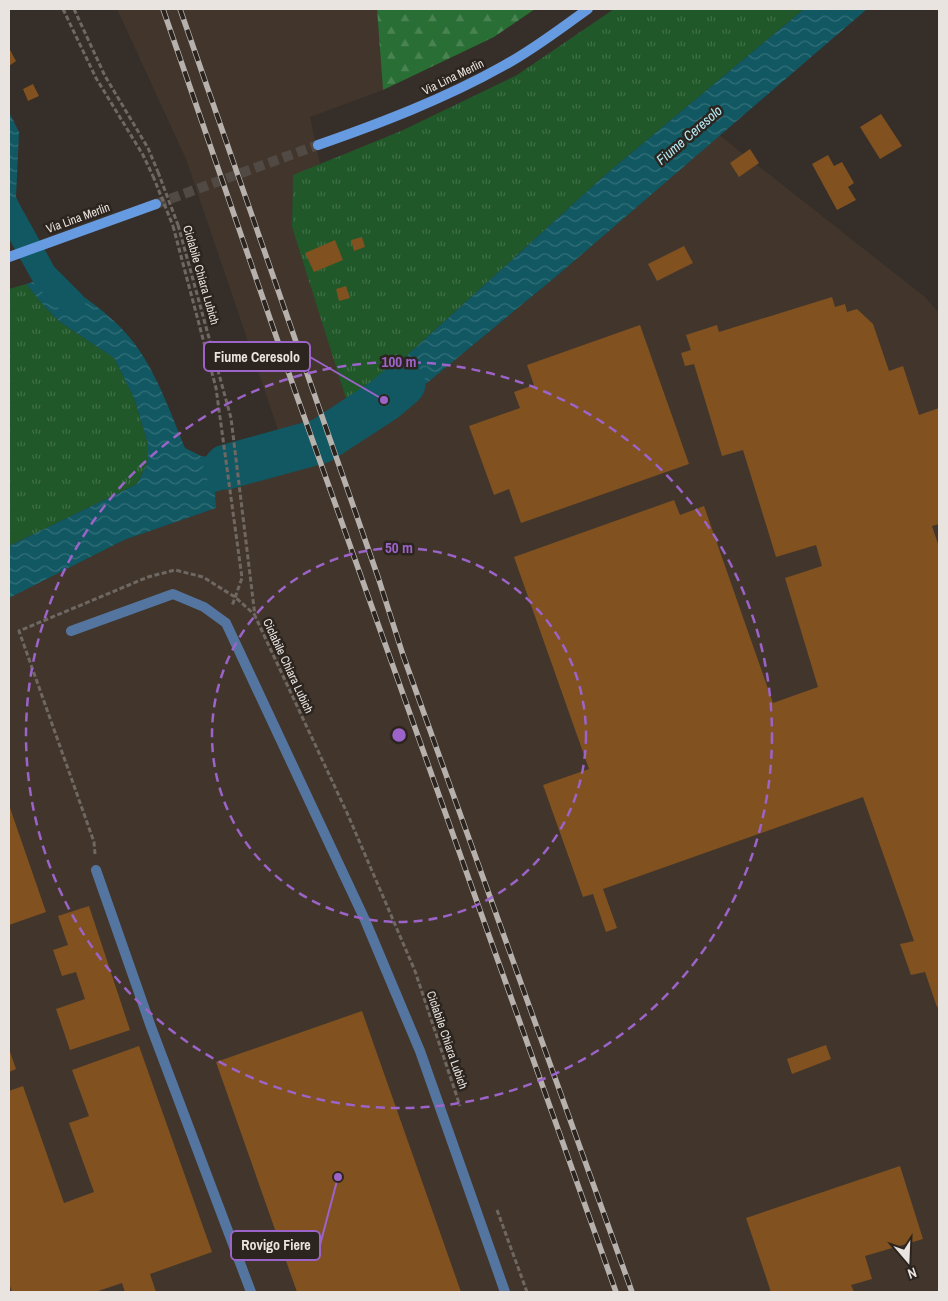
<svg xmlns="http://www.w3.org/2000/svg" width="948" height="1301" viewBox="0 0 948 1301" font-family="'Archivo Narrow',sans-serif">
  <style>
    .built { fill: #42362c }
    .grass { fill: url(#grass-tufts) }
    .forest { fill: url(#forest-firs) }
    .water { fill: url(#water-waves) }
    .lines { fill: none; stroke-linecap: round; stroke-linejoin: round }
    .canal { stroke: #115863; stroke-width: 26 }
    .river { stroke: #115863; stroke-width: 45 }
    .building { fill: #815120 }
    .secondary-tunnel { stroke: #514944; stroke-width: 10; stroke-dasharray: 10 5; stroke-linecap: butt }
    .path { stroke: #6f6762; stroke-width: 3; stroke-dasharray: 5 2.5; stroke-linecap: butt }
    .service { stroke: #5575a1; stroke-width: 10 }
    .secondary { stroke: #679be1; stroke-width: 10 }
    .rail-casing { stroke: #b7b1ad; stroke-width: 5.5 }
    .rail { stroke: #2c241e; stroke-width: 4; stroke-dasharray: 11; stroke-linecap: butt }
    .path-bridge { stroke: #6f6762; stroke-width: 3; stroke-dasharray: 5 2.5; stroke-linecap: butt }
    .ring { fill: none; stroke: #9c63c9; stroke-width: 2.5; stroke-dasharray: 9 6 }
    .labels { text-anchor: middle; dominant-baseline: central; stroke-width: 5; stroke-linejoin: round; paint-order: stroke }
    .street-label { font-size: 12px; fill: #e9e4e0; stroke: #2c241e }
    .water-label { font-size: 14px; font-style: italic; fill: #b5ebf5; stroke: #2c241e }
    .centre { fill: #9c63c9; stroke: #2c241e; stroke-width: 2.5 }
    .ring-label { font-size: 15px; text-anchor: middle; font-weight: bold; fill: #9c63c9; stroke: #2c241e; stroke-width: 5; stroke-linejoin: round; paint-order: stroke }
    .leader { fill: none; stroke: #9c63c9; stroke-width: 2 }
    .callout-dot { fill: #9c63c9; stroke: #2c241e; stroke-width: 2 }
    .callout { fill: #2c241e; stroke: #9c63c9; stroke-width: 2 }
    .callout-label { font-size: 14px; text-anchor: middle; font-weight: bold; fill: #e9e4e0 }
  </style>
  <defs>
    <pattern id="grass-tufts" width="24" height="20" patternUnits="userSpaceOnUse" patternTransform="scale(1.25)"><rect width="24" height="20" fill="#205829"/><path d="M3 7l-1-3M5 7V3M7 7l1-3M15 17l-1-3M17 17v-4M19 17l1-3" fill="none" stroke="#407048"/></pattern>
    <pattern id="forest-firs" width="22" height="20" patternUnits="userSpaceOnUse" patternTransform="scale(1.25)"><rect width="22" height="20" fill="#296e34"/><path d="M5 1l3.5 6h-7zM16 11l3.5 6h-7z" fill="#488351"/></pattern>
    <pattern id="water-waves" width="16" height="10" patternUnits="userSpaceOnUse" patternTransform="scale(1.25)"><rect width="16" height="10" fill="#115863"/><path d="M0 5q4-4 8 0t8 0" fill="none" stroke="#347079"/></pattern>
  </defs>
  <rect width="100%" height="100%" fill="#362e28"/>
  <path class="built" d="M117 9H377L383 90 310 117 320 164 293 176 292 227 359 439 559 274 719 135 925 297 939 313V1292H9V598L124 540 216 508 215 492 292 471 186 159Z"/>
  <path class="grass" d="M614 9H804L605 175 380 380 348 405 292 227 293 175 401 131 517 75Z
    M26 284 45 307 60 322 114 358 134 398 148 444V462L137 484 9 546V289Z"/>
  <path class="forest" d="M377 9H535L494 37 383 90Z"/>
  <path class="water" d="M804 9H867L559 274 359 439 348 405 380 380 605 175Z
    M9 112 19 132 16 197 30 227 9 235Z
    M53 276C83 296 116 317 137 347 157 375 172 416 185 448L201 456 210 457 279 435 292 471 215 492 216 508 124 540 9 598V546L137 484 148 462V444L134 398 114 358 60 322 45 307 26 284Z"/>
  <g class="lines">
    <path class="canal" d="M9 212 44 275 72 303"/>
    <path class="river" d="M226 467 321 441 384 400 403 384"/>
  </g>
  <path class="building" d="M9 48 16 61 9 66Z
    M33 84 39 96 28 101 23 89Z
    M881 114 902 146 880 159 860 127Z
    M750 149 759 163 739 177 730 163Z
    M828 155 834 166 842 162 854 183 848 187 856 200 837 210 812 164Z
    M362 237 365 247 354 251 351 240Z
    M335 240 343 260 314 272 305 253Z
    M684 246 693 263 657 281 648 264Z
    M346 286 350 298 339 301 336 289Z
    M832 297 835 307 845 304 847 312 857 309 873 324 889 371 903 366 919 415 939 408V524L932 526 939 547V1006L937 1007 925 972 911 975 900 944 914 941 863 797 603 889 617 928 606 932 593 894 583 897 543 785 589 769 514 557 674 500 680 515 704 506 773 703 818 687 785 578 822 566 816 545 776 557 743 450 722 456 694 364 685 366 681 353 691 350 686 335 717 325 719 332Z
    M640 325 689 464 521 523 509 489 494 495 469 426 520 408 514 392 534 385 527 365Z
    M9 805 46 912 9 925Z
    M89 906 130 1030 70 1050 56 1009 85 999 76 972 62 976 53 950 68 945 58 916Z
    M362 1011 461 1292H297L216 1062Z
    M826 1045 831 1059 792 1074 787 1059Z
    M139 1046 212 1252 150 1274 156 1292H125L122 1283 95 1292H12L9 1283V1091L23 1086 64 1203 94 1192 69 1123 89 1116 72 1070Z
    M9 1049 16 1069 9 1072Z
    M900 1166 923 1239 865 1256 872 1279 851 1285 854 1292H771L746 1218Z"/>
  <g class="lines">
    <path class="secondary-tunnel" d="M156 204 318 145"/>
    <path class="path" d="M63 9 96 78 143 155 153 176
      M74 9 105 76 148 148 158 172
      M178 225 231 418 255 616 348 815 415 971 460 1106
      M173 226 216 388 242 578 232 606
      M95 854 94 842 19 631 148 577 175 570 203 577 235 597 255 615
      M497 1210 527 1292"/>
    <path class="service" d="M71 631 173 594 204 607 226 623 365 920 420 1051 505 1292
      M96 870 151 1027 251 1292"/>
    <path class="secondary" d="M318 145C381 123 444 99 503 66 533 50 561 28 588 9
      M9 257 156 204"/>
    <g class="rail-casing">
      <path id="rail" d="M163 9 295 391 616 1292
        M180 9 378 577 403 655 632 1292"/>
    </g>
    <use href="#rail" class="rail"/>
    <path class="path-bridge" d="M158 172 178 225
      M153 176 173 226"/>
  </g>
  <g class="ring">
    <circle cx="399" cy="735" r="187"/>
    <circle cx="399" cy="735" r="373"/>
  </g>
  <g class="labels">
    <g class="street-label">
      <text transform="translate(453 77) rotate(-26)">Via Lina Merlin</text>
      <text transform="translate(78 218) rotate(-20)">Via Lina Merlin</text>
      <text transform="translate(201 275) rotate(74)">Ciclabile Chiara Lubich</text>
      <text transform="translate(288 666) rotate(65)">Ciclabile Chiara Lubich</text>
      <text transform="translate(447 1040) rotate(71)">Ciclabile Chiara Lubich</text>
    </g>
    <g class="water-label">
      <text transform="translate(689 135) rotate(-41)">Fiume Ceresolo</text>
    </g>
  </g>
  <circle cx="399" cy="735" r="8" class="centre"/>
  <g class="ring-label">
    <text x="399" y="367">100 m</text>
    <text x="399" y="553">50 m</text>
  </g>
  <path class="leader" d="M384 400L310 357M338 1177L320 1245"/>
  <g class="callout-dot">
    <circle cx="384" cy="400" r="5"/>
    <circle cx="338" cy="1177" r="5"/>
  </g>
  <g class="callout">
    <rect x="204" y="342" width="106" height="29" rx="5"/>
    <rect x="231" y="1231" width="89" height="29" rx="5"/>
  </g>
  <g class="callout-label">
    <text x="257" y="362">Fiume Ceresolo</text>
    <text x="276" y="1250">Rovigo Fiere</text>
  </g>
  <rect width="948" height="1301" fill="none" stroke="#e9e4e0" stroke-width="20"/>
  <g transform="translate(908 1261) rotate(161)" stroke="#2c241e" stroke-width="4" paint-order="stroke">
  <path d="M0-4L9 19L0 12L-9 19Z" fill="#e9e4e0"/>
  <text y="-8" font-size="14" font-weight="bold" text-anchor="middle" fill="#e9e4e0">N</text>
  </g>
</svg>
